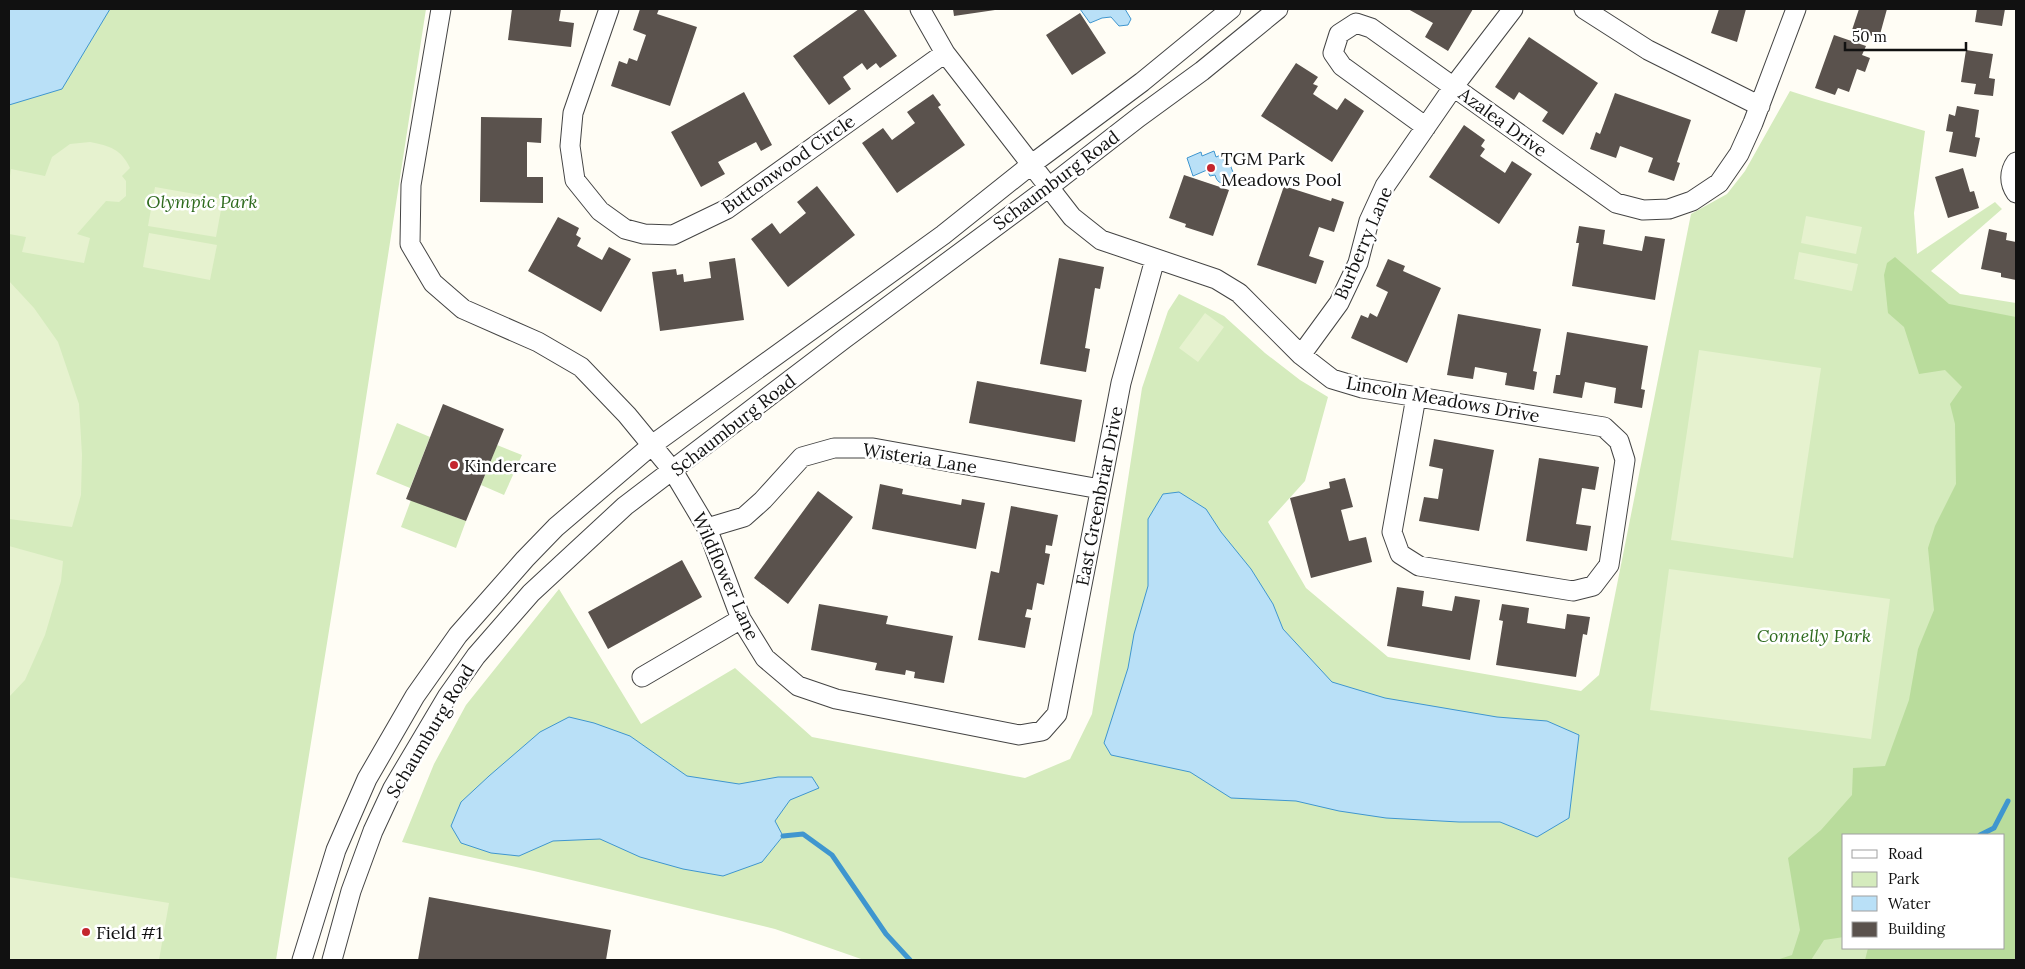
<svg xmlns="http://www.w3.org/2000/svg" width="2025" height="969" viewBox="0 0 2025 969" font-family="Lora,serif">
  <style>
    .green { fill: #d5ebbd; fill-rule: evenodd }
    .forest { fill: #b9dc9c }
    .pitch { fill: #e6f2cf }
    .water { fill: #b9e0f7; stroke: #3f96cf }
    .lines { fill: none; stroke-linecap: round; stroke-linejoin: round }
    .stream { stroke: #3f96cf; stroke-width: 5 }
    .building { fill: #5a524d }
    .minor-casing { stroke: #444; stroke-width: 21 }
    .minor { stroke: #fff; stroke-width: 19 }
    .poi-dot { fill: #c4262e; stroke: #fff; stroke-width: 2 }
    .labels { text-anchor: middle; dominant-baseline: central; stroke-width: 5; stroke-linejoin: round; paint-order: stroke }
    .street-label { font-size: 18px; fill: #111; stroke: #fff }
    .poi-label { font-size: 18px; fill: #111; stroke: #fff; text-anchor: start }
    .park-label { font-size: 18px; font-style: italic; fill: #2f6b1f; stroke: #fff }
  </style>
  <rect width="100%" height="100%" fill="#fffdf5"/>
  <path class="green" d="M9 9H426L356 463 276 960H9Z
    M1790 91 1815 99 1925 131 1914 213 1917 254 1995 202 2002 209 1931 271 1960 294 2016 303V960H864L775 929 534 871 402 842 434 764 466 705 559 589 641 724 735 668 812 737 1025 778 1070 759 1092 714 1142 388 1168 311 1179 294 1224 316 1265 353 1300 380 1328 397 1305 481 1268 522 1306 588 1388 657 1581 691 1599 675 1691 214 1727 194 1745 171ZM1844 835H2004V948H1844Z
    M397 423 430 437 410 488 376 474Z
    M497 445 522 455 504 495 481 485Z
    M411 500 466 521 456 548 401 527Z"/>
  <path class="forest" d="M1895 257 1949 304 2016 317V960H1865L1868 948H2004V835H1844V937L1824 940 1811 960H1776L1792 955 1800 930 1788 858 1821 830 1852 795 1853 768 1885 766 1909 700 1918 649 1934 610 1928 548 1935 526 1956 484 1955 424 1950 404 1962 387 1945 370 1919 374 1904 327 1888 313 1884 275 1887 263Z"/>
  <path class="pitch" d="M90 142C110 146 121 149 130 168L122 176 126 181V196L119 202 106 201 77 234 90 238 84 263 22 252 26 237 9 234V183L11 169 45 176 52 157 70 144Z
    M155 187 223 199 216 237 148 226Z
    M1806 216 1862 227 1856 254 1801 243Z
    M149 233 217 245 210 280 143 267Z
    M1799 252 1858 264 1852 291 1794 279Z
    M9 281 34 308 58 342 79 404 82 455 81 495 72 527 9 519Z
    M1205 313 1224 327 1198 362 1179 348Z
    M1699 350 1821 368 1793 558 1671 540Z
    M9 546 63 561 61 581 45 635 25 680 9 697Z
    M1669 569 1890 599 1871 739 1650 710Z
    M9 877 169 903 159 960H9Z"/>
  <path class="water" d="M9 9H110L62 89 9 105Z
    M1080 9H1125L1131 19 1128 25 1119 26 1111 17 1102 18 1090 23Z
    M1214 151 1216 157 1221 155 1224 161 1228 159 1234 175 1228 183C1220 184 1217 182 1215 175L1210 176 1207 170 1193 176 1187 158 1201 152 1202 156Z
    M1179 492 1206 509 1221 532 1251 569 1273 604 1283 629 1332 682 1385 698 1497 717 1547 721 1579 735 1569 818 1537 837 1500 822H1459L1386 818 1339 811 1296 801 1231 798 1190 772 1111 755 1104 743 1128 668 1134 634 1148 586V519L1163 494Z
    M569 717 594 723 630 736 687 776 739 784 778 777H812L819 788 790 800 775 821 783 836 762 862 723 876 683 869 640 857 600 839 553 841 519 856 491 853 461 843 451 826 461 802 489 776 540 732Z"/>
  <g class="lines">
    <path class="stream" d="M1980 835 1994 828 2008 801
      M783 836 803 834 832 855 886 934 910 960"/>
  </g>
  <path class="building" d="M512 9H561L559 21 574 23 571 47 508 40Z
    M640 9H659L657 14 697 27 670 106 611 86 619 61 627 64 629 58 637 61 646 35 633 30Z
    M859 9H863L897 56 880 68 876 63 867 70 862 63 843 77 851 89 829 105 793 56Z
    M953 9H995V10L954 16Z
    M1408 9H1473L1448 51 1425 37 1433 23Z
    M1719 9H1746L1737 42 1711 33Z
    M1859 9H1887L1879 38 1852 30Z
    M1977 9H2005L2002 26 1975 22Z
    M1080 13 1106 53 1072 75 1046 35Z
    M1834 35 1866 46 1862 55 1870 58 1865 72 1857 69 1849 92 1838 88 1835 95 1815 88Z
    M1529 37 1598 83 1563 135 1542 121 1548 112 1519 92 1514 100 1495 87Z
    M1966 50 1993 54 1989 78 1995 79 1993 96 1974 94 1976 84 1961 82Z
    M1296 63 1318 77 1313 84 1318 86 1313 94 1337 110 1345 98 1364 111 1332 162 1261 116Z
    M744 92 772 145 761 151 756 142 718 162 725 174 701 187 671 132Z
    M1615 93 1691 120 1677 162 1680 163 1674 181 1648 172 1653 158 1620 146 1616 158 1590 149 1596 132 1600 134Z
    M933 94 941 105 938 107 965 145 897 193 862 143 883 128 892 140 915 123 907 112Z
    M1957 106 1979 110 1975 137 1980 138 1976 157 1949 152 1953 132 1946 131 1949 114 1955 116Z
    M481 117 542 118 541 143 527 142V177H543V203L480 202Z
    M1464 125 1485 140 1481 146 1485 149 1480 156 1505 173 1512 161 1532 174 1499 224 1429 177Z
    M1963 168 1970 192 1974 191 1979 208 1948 218 1935 177Z
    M1184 175 1229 190 1213 236 1185 227 1186 224 1169 218Z
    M817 186 855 235 788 287 751 239 772 223 780 234 806 213 797 202Z
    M1284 186 1331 201 1332 198 1344 202 1334 232 1319 227 1309 256 1324 261 1316 284 1257 265Z
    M558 217 579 228 576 235 581 238 577 246 602 260 609 247 631 259 601 312 528 271Z
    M1579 226 1605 230 1603 244 1642 251 1645 236 1665 239 1655 300 1572 286 1579 243H1576Z
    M1989 229 2007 233 2006 240 2016 242V280L2001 277V273L1981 269Z
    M735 258 744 320 660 331 652 272 676 269 677 275 683 274 684 282 711 278 709 262Z
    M1059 258 1104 267 1100 289 1095 288 1085 348 1090 349 1086 372 1040 364Z
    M1388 259 1405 266 1403 271 1441 288 1407 363 1351 338 1361 315 1368 318 1370 313 1377 317 1388 292 1376 286Z
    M1458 314 1541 329 1533 371 1537 372 1534 390 1505 385 1507 373 1475 367 1473 379 1447 375Z
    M1567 332 1648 346 1641 389 1645 390 1642 408 1614 403 1616 388 1585 382 1582 398 1553 393 1556 375H1560Z
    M977 381 1082 400 1075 442 969 423Z
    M443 404 504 429 466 521 406 499Z
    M1434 439 1494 450 1479 531 1419 521 1424 497 1438 499 1443 469 1429 466Z
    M1539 458 1599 467 1595 490 1582 488 1576 524 1591 526 1587 551 1526 541Z
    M1345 478 1353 507 1341 510 1349 541 1366 537 1372 562 1311 578 1290 498 1330 488 1329 482Z
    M880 484 903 489 902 494 961 505 962 499 985 503 976 549 872 529Z
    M818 491 853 517 788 604 754 578Z
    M1011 506 1058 515 1052 546 1046 545 1045 553 1050 554 1044 585 1037 583 1032 610 1027 609 1025 617 1031 618 1025 648 978 640 991 571 999 573Z
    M682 560 702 597 608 649 588 612Z
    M1397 587 1424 591 1422 606 1452 611 1455 596 1480 600 1470 660 1387 646Z
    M819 604 888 616 886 624 953 636 944 683 914 678 915 672 906 670 905 675 875 670 877 663 811 650Z
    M1502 604 1529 608 1527 623 1565 629 1567 614 1590 617 1587 635 1583 634 1576 677 1496 665 1503 621 1499 620Z
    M429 897 611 930 606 960H418Z"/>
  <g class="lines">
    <g class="minor-casing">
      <path id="minor" d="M441 9 411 185 410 244 433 283 463 309 538 342 581 367 627 415 673 471 707 528 741 619 765 658 798 686 836 699 1019 735 1042 731 1057 714 1121 383 1155 259
        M609 9 573 113 570 146 575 180 600 211 625 229 644 234 673 235 727 209 945 53
        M920 9 945 53 1072 217 1101 240 1216 279 1239 293 1301 355 1332 379 1362 388 1604 427 1619 441 1625 460 1609 565 1593 586 1573 591 1419 566 1400 554 1392 532 1416 397
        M1584 9 1648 50 1760 106
        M1426 127 1342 66 1333 53 1339 34 1356 23 1371 28 1616 203 1643 210 1669 209 1692 201 1719 183 1739 154 1753 123 1796 9
        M2016 162C2009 172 2009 183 2016 193
        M1301 355 1339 303 1358 263 1369 221 1385 186 1454 86 1513 9
        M707 528 744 517 763 500 802 457 834 448H873L1100 489
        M642 677 741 619
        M302 960 336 850 367 779 415 696 458 635 525 559 556 527 652 445 943 235 1032 164 1142 82 1231 9
        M332 960 351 891 373 831 393 788 447 697 476 656 531 593 625 506 844 339 1049 187 1139 117 1202 71 1278 9"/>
    </g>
    <use href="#minor" class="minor"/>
  </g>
  <g class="poi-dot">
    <circle cx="1211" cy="168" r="5"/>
    <circle cx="454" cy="465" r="5"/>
    <circle cx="86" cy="932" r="5"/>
  </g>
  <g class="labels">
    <g class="street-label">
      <text transform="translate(1503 122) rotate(36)">Azalea Drive</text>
      <text transform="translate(788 164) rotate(-35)">Buttonwood Circle</text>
      <text transform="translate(1056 180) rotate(-37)">Schaumburg Road</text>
      <text transform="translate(1363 243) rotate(-67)">Burberry Lane</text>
      <text transform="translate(1443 399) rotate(10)">Lincoln Meadows Drive</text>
      <text transform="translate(733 425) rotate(-38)">Schaumburg Road</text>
      <text transform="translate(920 458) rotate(9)">Wisteria Lane</text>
      <text transform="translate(1099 496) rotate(-79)">East Greenbriar Drive</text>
      <text transform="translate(726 576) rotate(66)">Wildflower Lane</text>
      <text transform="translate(430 731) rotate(-59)">Schaumburg Road</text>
    </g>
    <g class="poi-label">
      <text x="1221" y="158">TGM Park<tspan x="1221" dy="21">Meadows Pool</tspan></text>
      <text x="464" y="465">Kindercare</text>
      <text x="96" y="932">Field #1</text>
    </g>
    <g class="park-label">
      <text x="202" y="201">Olympic Park</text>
      <text x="1814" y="635">Connelly Park</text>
    </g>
  </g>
  <rect width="2025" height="969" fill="none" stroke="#111111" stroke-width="20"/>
  <rect x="1842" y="834" width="162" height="115" fill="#ffffff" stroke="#a0a0a0"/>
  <rect x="1852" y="850" width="25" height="8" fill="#ffffff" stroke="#a0a0a0"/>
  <text x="1888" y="859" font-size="15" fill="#111111">Road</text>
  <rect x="1852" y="872" width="25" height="15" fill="#d5ebbd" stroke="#a0a0a0"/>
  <text x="1888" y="884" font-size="15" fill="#111111">Park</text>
  <rect x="1852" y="896" width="25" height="15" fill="#b9e0f7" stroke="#a0a0a0"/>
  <text x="1888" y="909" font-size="15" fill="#111111">Water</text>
  <rect x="1852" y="922" width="25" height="15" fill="#5a524d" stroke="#a0a0a0"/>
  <text x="1888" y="934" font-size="15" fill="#111111">Building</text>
  <path d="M1845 42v8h121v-8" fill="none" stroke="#111111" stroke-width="2.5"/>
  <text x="1852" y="42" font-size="15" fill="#111111" stroke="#ffffff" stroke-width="4" paint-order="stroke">50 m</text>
</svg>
